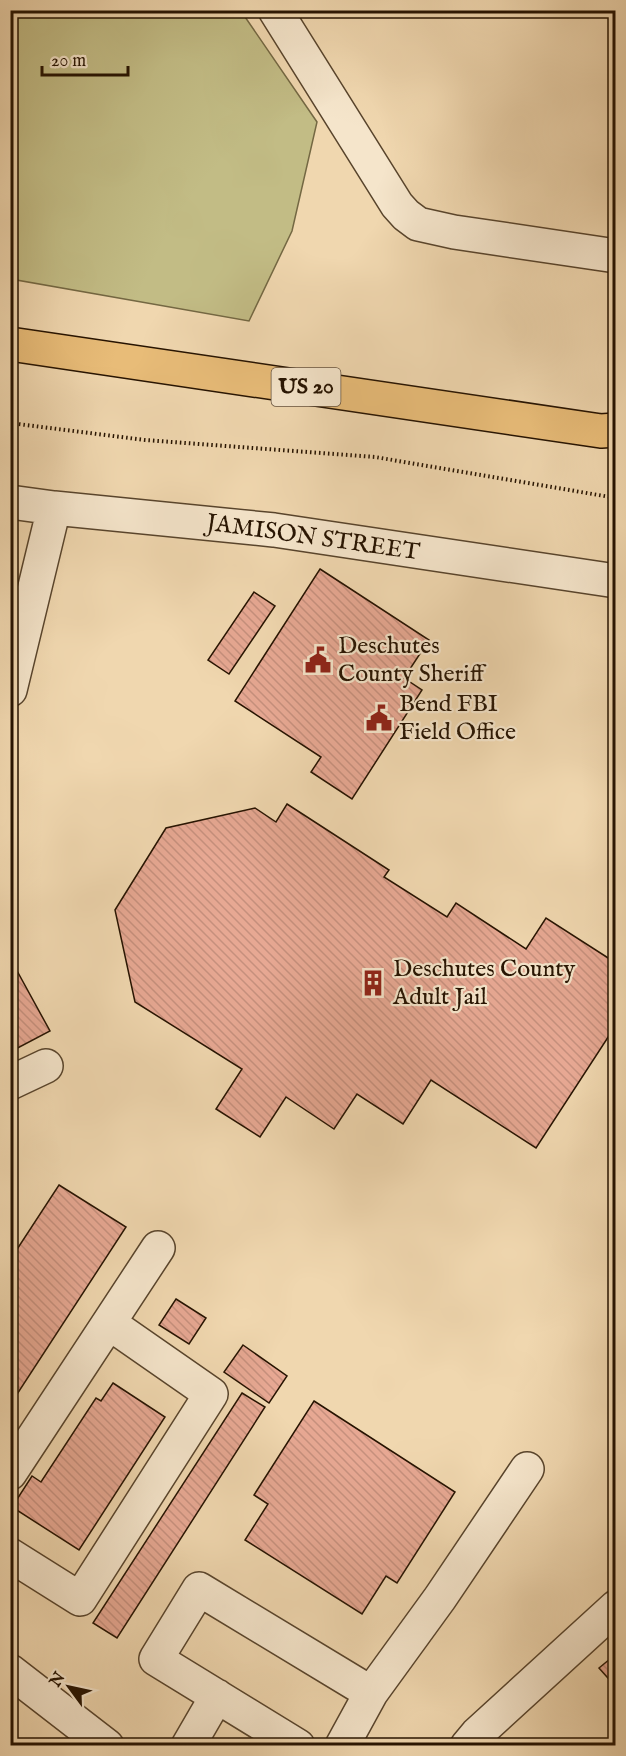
<svg xmlns="http://www.w3.org/2000/svg" width="626" height="1756" viewBox="0 0 626 1756" font-family="'IM FELL English',serif">
  <style>
    .grass { fill: #c2bc85; stroke: #746843; stroke-width: 1.5 }
    .building { fill: url(#building-back-hatch); stroke: #261301; stroke-width: 1.5 }
    .lines { fill: none; stroke-linecap: round; stroke-linejoin: round }
    .minor-casing { stroke: #58442c; stroke-width: 36 }
    .highway-casing { stroke: #261301; stroke-width: 36 }
    .path { stroke: #261301; stroke-width: 4; stroke-dasharray: 1.5 3; stroke-linecap: butt }
    .minor { stroke: #f5e5cb; stroke-width: 33 }
    .highway { stroke: #e8bc78; stroke-width: 33 }
    .labels { text-anchor: middle; dominant-baseline: central; stroke-width: 4.5; stroke-linejoin: round; paint-order: stroke }
    .shield { fill: #f5e5cb; stroke: #64523e; stroke-width: 1.5 }
    .shield-label { font-size: 22px; font-weight: bold; fill: #261301 }
    .street-label { font-size: 24px; fill: #261301; stroke: #f5e5cb }
    .poi-label { font-size: 24px; fill: #261301; stroke: #f5e5cb; text-anchor: start }
  </style>
  <defs>
    <pattern id="building-back-hatch" width="6" height="6" patternUnits="userSpaceOnUse" patternTransform="scale(1.5)"><rect width="6" height="6" fill="#e7a893"/><path d="M-1 5l2 2M0 0l6 6M5-1l2 2" fill="none" stroke="#c6907d"/></pattern>
  </defs>
  <rect width="100%" height="100%" fill="#f0d7af"/>
  <filter id="stains"><feTurbulence type="fractalNoise" baseFrequency=".00333" numOctaves="4"/><feColorMatrix values="0 0 0 0 .2 0 0 0 0 .09 0 0 0 0 .02 0 0 0 .5 -.17"/></filter>
  <radialGradient id="worn" r=".72"><stop offset=".6" stop-color="#630" stop-opacity="0"/><stop offset="1" stop-color="#630" stop-opacity=".3"/></radialGradient>
  <path class="grass" d="M10 11H241L317 122 292 231 249 321 11 279Z"/>
  <path class="building" d="M320 569 429 640 404 678 422 690 352 799 311 772 321 757 235 701Z
    M254 592 275 606 229 674 208 660Z
    M287 804 389 870 384 877 447 917 456 903 526 949 546 918 616 963V1025L536 1148 431 1080 403 1124 357 1094 334 1129 286 1097 260 1137 216 1109 242 1069 135 1002 115 910 166 828 255 808 276 822Z
    M10 958 50 1031 10 1052Z
    M59 1185 126 1227 10 1405V1260Z
    M176 1299 206 1318 189 1344 159 1325Z
    M243 1345 287 1376 269 1403 224 1372Z
    M113 1383 165 1417 79 1550 12 1507 32 1476 41 1482 96 1398 101 1401Z
    M242 1393 265 1407 117 1638 93 1623Z
    M314 1401 455 1492 397 1583 386 1576 362 1614 245 1540 268 1504 254 1495Z
    M616 1654V1687L599 1668Z"/>
  <g class="lines">
    <g class="minor-casing">
      <path id="minor" d="M275 10 397 205 406 215 418 224 454 232 616 256
        M10 502 54 508 274 530 616 581
        M10 690 54 508
        M10 1083 46 1066
        M10 1473 158 1248
        M10 1555 80 1599 211 1394 109 1323
        M10 1671 107 1746
        M188 1746 217 1696
        M298 1746 156 1659 199 1589 371 1693 440 1598 527 1469
        M342 1746 371 1693
        M467 1746 477 1734 616 1607"/>
    </g>
    <g class="highway-casing">
      <path id="highway" d="M10 344 601 431 616 430"/>
    </g>
    <path class="path" d="M10 423 145 440 375 457 616 498"/>
    <use href="#minor" class="minor"/>
    <use href="#highway" class="highway"/>
  </g>
  <defs>
    <g id="civic-bare" transform="scale(2.07)"><path d="M-.6-6.5H3V-4.5H.6V-3L4-1V1h2V6H-6V1h2V-1L-.6-3ZM-1.2 2.5V6h2.4V2.5Z" fill="#8f2418" stroke="#f5e5cb" stroke-width="2.5" paint-order="stroke"/></g>
    <g id="building-bare" transform="scale(2.07)"><path d="M-4-6H4V6H1V3H-1V6H-4ZM-2.5-4.3h1.7v1.8h-1.7ZM.8-4.3h1.7v1.8H.8ZM-2.5-1h1.7V.8h-1.7ZM.8-1h1.7V.8H.8Z" fill="#8f2418" stroke="#f5e5cb" stroke-width="2.5" paint-order="stroke"/></g>
  </defs>
  <g fill-rule="evenodd">
    <use href="#civic-bare" x="318" y="660"/>
    <use href="#civic-bare" x="379" y="718"/>
    <use href="#building-bare" x="373" y="983"/>
  </g>
  <g class="labels">
    <rect class="shield" x="271.5" y="368" width="69" height="38" rx="4.5"/>
    <g class="shield-label">
      <text x="306" y="387">US 20</text>
    </g>
    <g class="street-label">
      <text transform="translate(313 538) rotate(8)">JAMISON STREET</text>
    </g>
    <g class="poi-label">
      <text x="338" y="646">Deschutes<tspan x="338" dy="28">County Sheriff</tspan></text>
      <text x="399" y="704">Bend FBI<tspan x="399" dy="28">Field Office</tspan></text>
      <text x="393" y="969">Deschutes County<tspan x="393" dy="28">Adult Jail</tspan></text>
    </g>
  </g>
  <rect width="626" height="1756" fill="none" stroke="#f0d7af" stroke-width="36"/>
  <rect x="12" y="12" width="602" height="1732" fill="none" stroke="#261301" stroke-width="3"/>
  <rect x="18" y="18" width="590" height="1720" fill="none" stroke="#261301" stroke-width="1.5"/>
  <g transform="translate(69 1687) rotate(303)" stroke="#f5e5cb" stroke-width="4.5" paint-order="stroke">
  <path d="M0-4.5L10 22L0 15L-10 22Z" fill="#261301"/>
  <text y="-9" font-size="16" font-weight="bold" text-anchor="middle" fill="#261301">N</text>
  </g>
  <path d="M42 66v9h86v-9" fill="none" stroke="#261301" stroke-width="3"/>
  <text x="51" y="66" font-size="18" fill="#261301" stroke="#f5e5cb" stroke-width="4.5" paint-order="stroke">20 m</text>
  <rect width="100%" height="100%" filter="url(#stains)"/>
  <rect width="100%" height="100%" fill="url(#worn)"/>
</svg>
